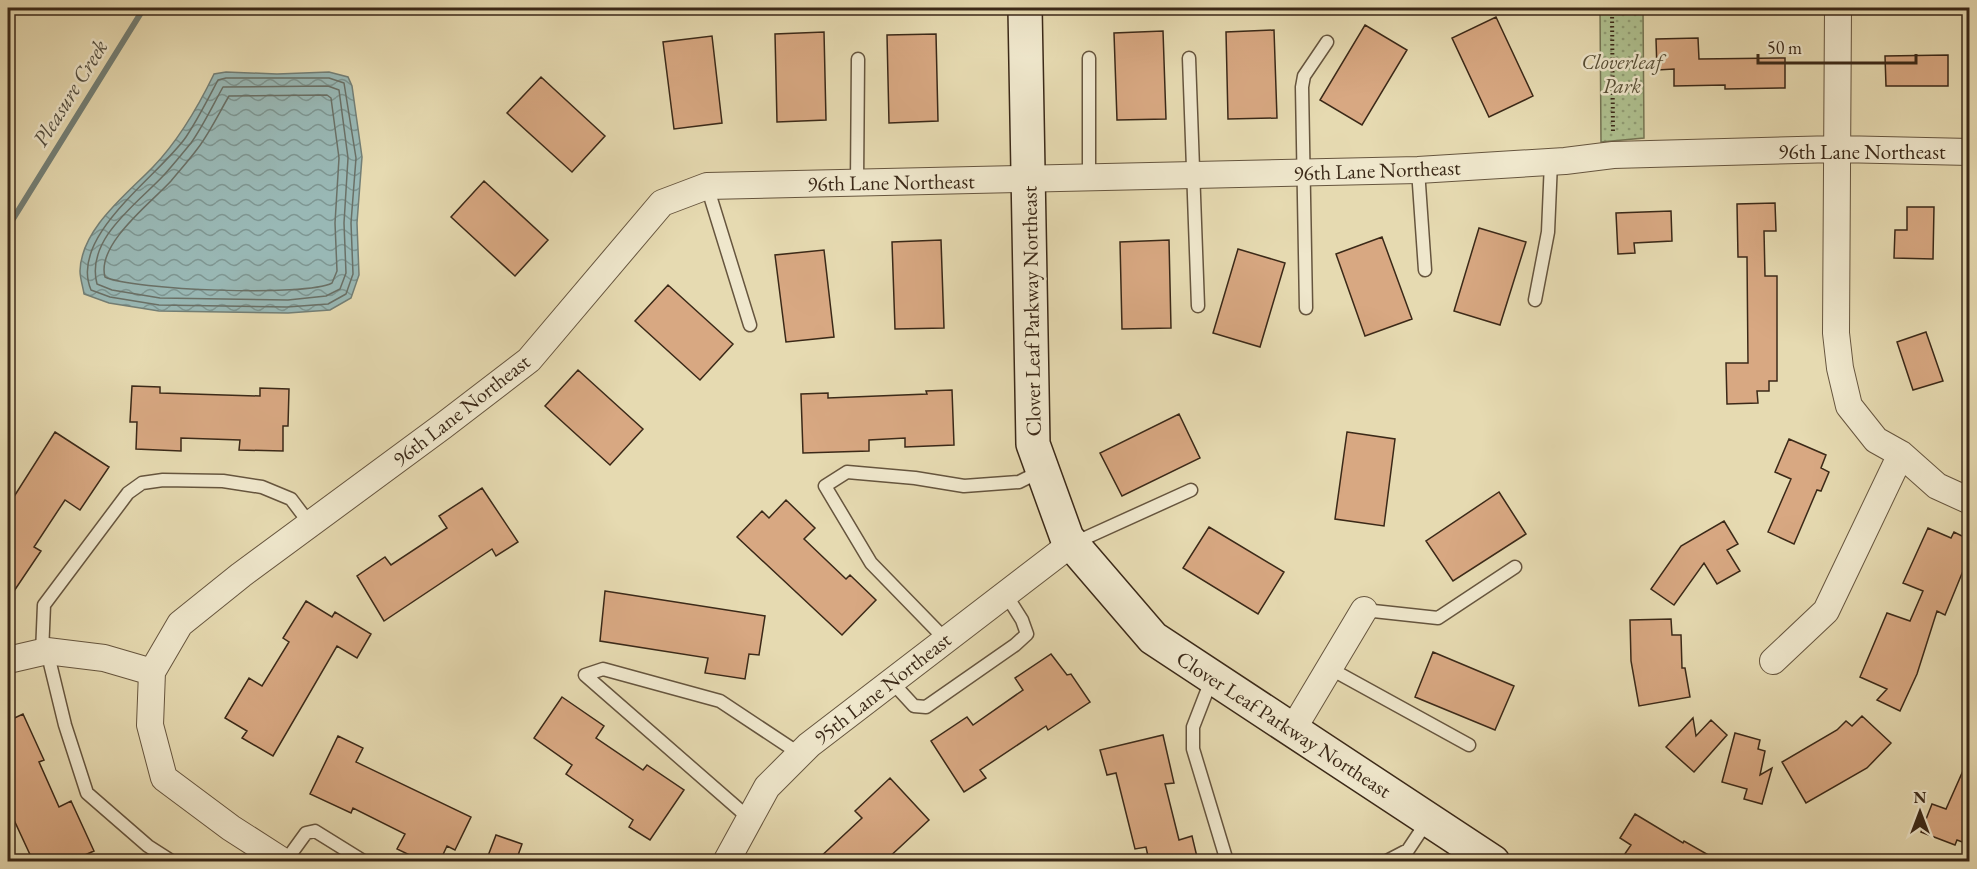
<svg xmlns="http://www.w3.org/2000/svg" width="1977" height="869" viewBox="0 0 1977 869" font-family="'EB Garamond',serif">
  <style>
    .park { fill: url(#park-dots); stroke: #757554; stroke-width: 1.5 }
    .water { fill: url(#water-waves); stroke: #737f76; stroke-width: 1.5 }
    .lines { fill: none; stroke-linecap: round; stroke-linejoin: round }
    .shore { stroke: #6a7066; stroke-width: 1.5 }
    .stream { stroke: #737f76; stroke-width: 6 }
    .building { fill: #d8a882; stroke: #3b2918; stroke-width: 1.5 }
    .lane-casing { stroke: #66553e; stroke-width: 15 }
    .street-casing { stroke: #66553e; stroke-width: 28 }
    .secondary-casing { stroke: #3b2918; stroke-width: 36 }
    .path { stroke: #3b2918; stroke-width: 4; stroke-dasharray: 1.5 3; stroke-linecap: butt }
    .lane { stroke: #efe7cc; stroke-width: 12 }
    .street { stroke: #efe7cc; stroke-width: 26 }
    .secondary { stroke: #efe7cc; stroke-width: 33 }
    .labels { text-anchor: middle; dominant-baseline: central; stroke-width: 5; stroke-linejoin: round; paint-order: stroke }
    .park-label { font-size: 21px; font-style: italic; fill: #584f36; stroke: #efe7cc }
    .street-label { font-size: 21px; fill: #3b2918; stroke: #efe7cc }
    .water-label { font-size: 22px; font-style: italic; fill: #524d3f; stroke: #efe7cc }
  </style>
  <defs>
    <pattern id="park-dots" width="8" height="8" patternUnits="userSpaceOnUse" patternTransform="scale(1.5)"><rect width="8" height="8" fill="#afc190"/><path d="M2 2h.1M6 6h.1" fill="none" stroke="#909d75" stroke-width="1.8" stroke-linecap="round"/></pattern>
    <pattern id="water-waves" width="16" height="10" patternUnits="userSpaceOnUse" patternTransform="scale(1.5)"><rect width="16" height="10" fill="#99b8b5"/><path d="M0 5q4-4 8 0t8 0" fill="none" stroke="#7e9692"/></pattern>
  </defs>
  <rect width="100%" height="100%" fill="#e6dab1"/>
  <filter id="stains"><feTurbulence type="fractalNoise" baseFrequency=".00333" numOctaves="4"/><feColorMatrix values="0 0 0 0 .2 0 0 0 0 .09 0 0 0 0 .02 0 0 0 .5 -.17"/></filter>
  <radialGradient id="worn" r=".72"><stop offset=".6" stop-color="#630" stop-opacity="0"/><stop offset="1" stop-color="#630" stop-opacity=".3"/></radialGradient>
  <path class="park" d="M1600 8H1643L1644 138 1601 142Z"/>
  <path class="water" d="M226 72 277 74 329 72 348 77 352 86 362 157 357 223 359 275 351 298 330 310 288 313 159 311 109 303 84 294C83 287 80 278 80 271 81 229 127 194 153 167 179 140 198 107 214 74Z"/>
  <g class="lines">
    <path class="shore" d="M226 78H329L344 83 356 158 351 223 353 274 346 294 328 304 287 307 159 305 110 297 91 290C68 236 159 176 186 137 198 119 208 99 218 80Z
      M328 86 339 90 348 158 344 223 346 273 340 289 326 296 288 300 160 298 112 290 97 284C85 239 138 203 164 175 173 165 182 154 191 143 203 126 213 105 223 87Z
      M327 95 331 98 339 158 335 223 337 271 332 283C307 297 132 290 105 277 96 244 152 202 171 181 180 170 190 159 198 148 210 132 219 113 229 96Z"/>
    <path class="stream" d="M8 227 144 8"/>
  </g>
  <path class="building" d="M1496 17 1533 96 1489 117 1452 38Z
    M1365 25 1407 50 1362 125 1320 100Z
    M1274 30 1277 118 1228 119 1226 32Z
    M1163 31 1166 119 1117 120 1114 33Z
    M824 32 826 120 777 122 775 34Z
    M936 34 938 121 889 123 887 35Z
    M712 36 722 123 674 129 663 42Z
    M1698 38 1699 59 1785 58V88L1725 89V85L1674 86V69L1657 70 1656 39Z
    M1948 55V86H1886L1885 56Z
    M541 77 605 136 572 172 507 113Z
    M484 181 548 240 515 276 451 217Z
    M1775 203 1776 231H1764L1765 276H1777V381H1769V391H1757L1758 403 1727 404 1726 363H1748L1747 257H1738L1737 204Z
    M1907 207H1934L1933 259 1894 258 1895 230H1907Z
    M1671 211 1672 241 1634 243 1635 253 1618 254 1616 213Z
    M1479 228 1526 242 1500 325 1454 311Z
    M1382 237 1412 319 1365 336 1336 254Z
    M941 240 944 328 895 329 892 242Z
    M1169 240 1171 328 1122 329 1120 242Z
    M1238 249 1285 263 1260 347 1213 333Z
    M824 250 834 337 786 342 775 255Z
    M668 285 733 344 700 380 635 321Z
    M1926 332 1943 381 1913 390 1897 342Z
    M578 370 643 429 610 465 545 406Z
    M132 386 160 387V393L260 396V388L289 389 288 426H283V451L239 450 240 440 181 438V451L136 449 137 422H130Z
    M952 390 954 445 905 447V438L869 440V451L803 453 801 394 828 393V398L927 394 926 391Z
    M1179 414 1200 458 1122 496 1100 453Z
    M55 432 109 467 80 510 65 500 34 547 41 551 8 600V506Z
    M1347 432 1395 439 1384 526 1335 519Z
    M1789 439 1826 455 1821 468 1829 472 1821 491 1817 490 1794 544 1768 532 1791 479 1775 472Z
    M482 488 518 542 496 556 492 549 384 621 357 576 385 557 391 565 447 528 439 516Z
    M1499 492 1526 534 1453 581 1426 541Z
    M786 500 815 528 804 539 846 579 850 575 876 600 842 635 737 537 762 511 769 518Z
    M1724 521 1738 544 1727 550 1740 571 1717 584 1704 563 1674 605 1651 589 1681 546Z
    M1209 527 1284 572 1258 614 1183 568Z
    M1928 528 1951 538 1954 532 1970 540V574L1963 571 1945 615 1937 611 1917 674 1900 711 1877 700 1887 689 1860 677 1887 613 1910 621 1923 591 1903 583Z
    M605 591 765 616 759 655 749 654 745 679 705 673 708 658 600 641Z
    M306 601 332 617 335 612 371 634 357 658 337 646 273 756 242 738 247 731 225 718 249 678 262 686 289 642 283 638Z
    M1671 619 1672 635H1681L1682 668H1685L1690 697 1639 706 1631 661 1630 620Z
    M1433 652 1514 686 1495 730 1415 697Z
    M1051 654 1067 675 1071 674 1090 702 1048 730 1046 726 980 770 986 778 964 792 931 741 967 717 973 725 1023 690 1015 678Z
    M562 697 604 726 596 738 643 770 647 765 684 790 650 840 629 827 633 820 566 774 572 765 534 738Z
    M23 714 44 760 39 762 59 807 71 801 94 851 71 861H33L8 807V721Z
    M1862 716 1891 743 1867 768 1806 803 1782 762 1837 730 1846 721 1852 726Z
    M1693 718 1696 736 1711 720 1727 735 1694 772 1666 747Z
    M1735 733 1760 740 1758 749 1765 751 1760 775 1772 768 1762 804 1744 799 1747 789 1722 782Z
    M1163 735 1174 783 1165 784 1179 840 1192 836 1198 861H1149L1146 847 1135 849 1116 773 1107 775 1100 750Z
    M338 736 363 748 356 762 471 817 455 850 447 846 440 861H422L397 849 405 834 353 808 351 813 310 794Z
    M1970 755V845L1957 840 1955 845 1921 832 1932 804 1946 809Z
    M890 778 929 820 885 861H816L862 818 855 811Z
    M1635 814 1683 843 1684 841 1719 861H1620L1631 845 1620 838Z
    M496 835 522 844 516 861H486Z"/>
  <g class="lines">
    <g class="lane-casing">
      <path id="lane" d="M1089 58V177
        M1189 58 1198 306
        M1418 170 1425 270
        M857 183 858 59
        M707 186 750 325
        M1535 300 1548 232 1551 162
        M1306 308 1302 87 1304 76 1327 42
        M1072 544 1191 490
        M1364 610 1438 618 1515 567
        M945 639 871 563 825 486 847 472 915 478 964 486 1019 482 1041 471
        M47 651 65 725 87 793 148 846 173 862
        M42 653 44 605 128 493 142 483 163 480 223 481 262 487 291 499 310 524
        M1329 668 1469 745
        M1212 678 1193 727V749L1226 858 1230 862
        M891 681 914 706 926 707 1015 645 1027 634 1022 620 1005 593
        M750 819 585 675 603 669 720 701 800 754
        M285 862 306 833 315 831 365 862
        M1385 862 1408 850 1428 820"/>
    </g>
    <g class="street-casing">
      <path id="street" d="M1838 8 1836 333 1840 368 1849 406 1876 440 1901 454 1937 486 1970 501
        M8 660 47 651 104 658 152 672 180 624 241 575 443 426 529 360 662 203 707 186 1418 170 1565 161 1613 155 1837 149 1970 152
        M1773 661 1826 611 1901 454
        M152 672 150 725 164 778 231 828 284 862
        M1293 729 1364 610
        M726 862 767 787 809 745 1071 544"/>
    </g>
    <g class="secondary-casing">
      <path id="secondary" d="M1025 8 1033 444 1067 538 1153 638 1493 862"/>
    </g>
    <path class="path" d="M1612 8 1613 133"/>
    <use href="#lane" class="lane"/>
    <use href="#street" class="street"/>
    <use href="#secondary" class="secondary"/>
  </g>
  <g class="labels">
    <g class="park-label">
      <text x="1622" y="61">Cloverleaf<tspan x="1622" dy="24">Park</tspan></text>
    </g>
    <g class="street-label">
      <text x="1862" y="151">96th Lane Northeast</text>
      <text transform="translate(1377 170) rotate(-2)">96th Lane Northeast</text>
      <text transform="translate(891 182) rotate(-1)">96th Lane Northeast</text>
      <text transform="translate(1031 311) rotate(-91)">Clover Leaf Parkway Northeast</text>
      <text transform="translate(461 410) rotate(-38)">96th Lane Northeast</text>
      <text transform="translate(882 688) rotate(-38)">95th Lane Northeast</text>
      <text transform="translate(1284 724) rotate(33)">Clover Leaf Parkway Northeast</text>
    </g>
    <g class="water-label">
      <text transform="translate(70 93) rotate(-58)">Pleasure Creek</text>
    </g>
  </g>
  <rect width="1977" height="869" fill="none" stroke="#e6dab1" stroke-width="30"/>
  <rect x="9" y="9" width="1959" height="851" fill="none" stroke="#3b2918" stroke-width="3"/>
  <rect x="15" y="15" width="1947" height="839" fill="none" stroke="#3b2918" stroke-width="1.5"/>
  <g transform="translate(1920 812)" stroke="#efe7cc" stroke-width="4.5" paint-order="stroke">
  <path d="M0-4.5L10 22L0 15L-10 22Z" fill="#3b2918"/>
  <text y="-9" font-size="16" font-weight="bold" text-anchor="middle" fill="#3b2918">N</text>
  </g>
  <path d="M1758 54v9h158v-9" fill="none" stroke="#3b2918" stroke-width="3"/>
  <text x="1767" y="54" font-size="18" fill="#3b2918" stroke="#efe7cc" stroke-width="4.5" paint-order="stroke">50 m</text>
  <rect width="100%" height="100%" filter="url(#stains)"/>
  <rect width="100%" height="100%" fill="url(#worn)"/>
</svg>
